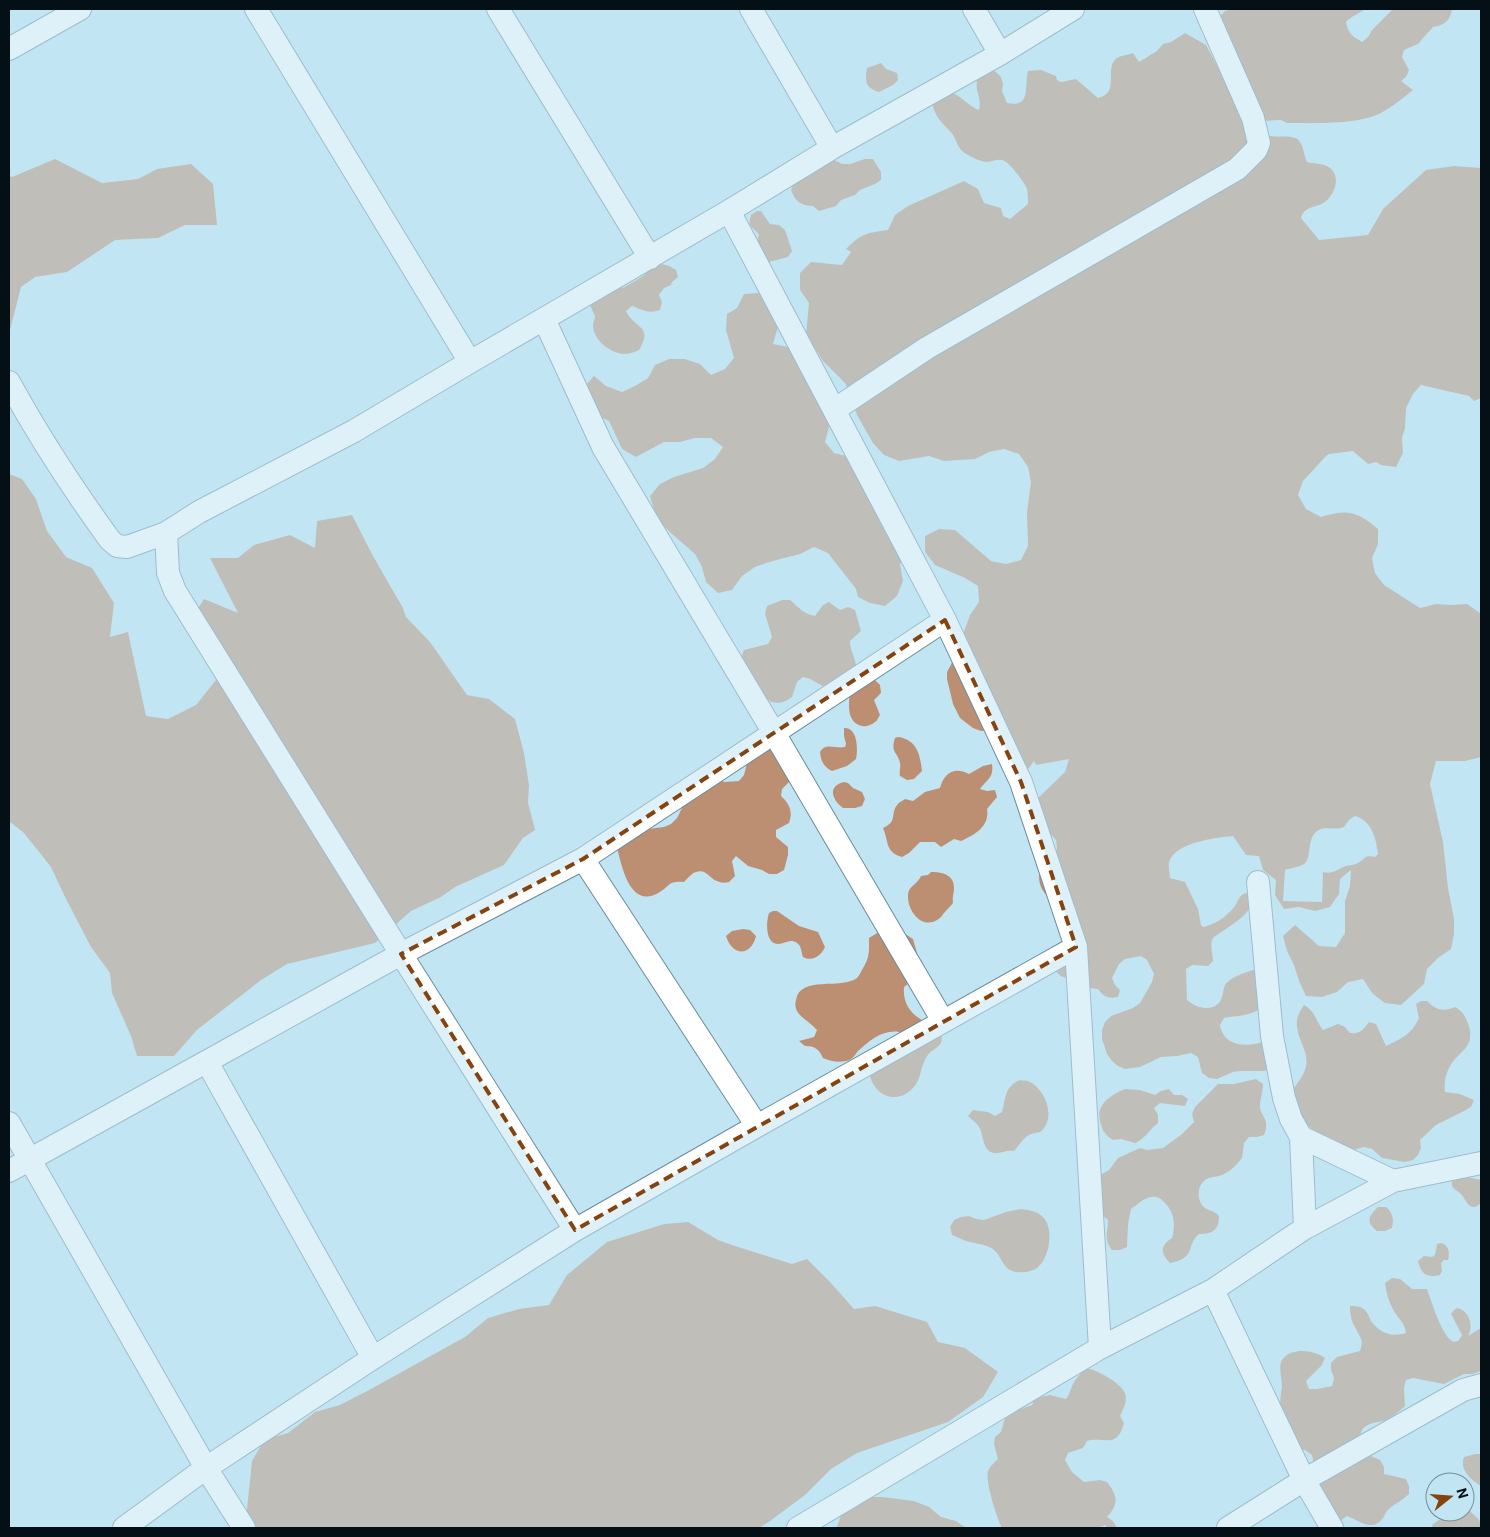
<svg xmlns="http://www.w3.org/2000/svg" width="1490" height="1537" viewBox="0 0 1490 1537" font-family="Roboto,sans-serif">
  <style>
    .forest { fill: #bd8f72; fill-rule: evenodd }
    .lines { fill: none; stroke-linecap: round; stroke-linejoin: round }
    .minor-casing { stroke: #6b8d9a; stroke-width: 24 }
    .minor { stroke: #fff; stroke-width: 22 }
    .marked { fill: none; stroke: #84430f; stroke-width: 4; stroke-dasharray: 10 6; stroke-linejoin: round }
  </style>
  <rect width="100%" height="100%" fill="#c2e5f4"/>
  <path class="forest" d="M1233 9H1365C1359 14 1351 16 1346 22 1348 33 1352 36 1362 42L1368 37 1372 30 1393 9H1452C1450 21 1445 25 1433 27L1418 44 1404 50 1402 57 1409 70 1406 77 1401 81 1413 90C1403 98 1392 107 1381 113 1358 125 1313 123 1287 123L1281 120 1260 121 1259 130 1268 129 1266 135C1277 139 1295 133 1300 142 1304 148 1304 156 1307 162 1315 164 1324 163 1330 168 1341 177 1335 194 1325 202 1316 208 1304 206 1301 218L1319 240 1368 235 1383 209 1426 170 1454 166 1481 168V398L1474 401 1469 396 1421 385 1413 394 1406 408 1405 428 1402 438 1403 453 1396 467 1381 465 1376 462 1368 464 1353 451 1329 454 1326 456 1303 481 1298 495 1306 509 1321 517C1347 509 1357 511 1378 529V544L1372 558 1375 573 1384 585 1420 608 1436 604 1451 605 1467 604 1480 613 1481 757 1465 761H1436L1430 784 1443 842 1448 888 1454 919V934L1451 949 1438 958 1427 969 1424 984 1401 1005 1385 1003 1372 993 1363 979 1348 982 1337 992 1322 997 1306 996 1299 981 1294 965 1287 951 1283 936 1295 925 1319 946 1336 947 1345 933V901L1350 886 1351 870 1340 879 1339 894 1330 907 1315 911 1299 907 1284 909 1275 895 1276 880 1263 870 1259 856 1246 855 1233 836C1215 838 1176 842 1169 862 1168 866 1170 874 1170 878L1185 882 1198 909 1201 925 1203 927C1216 924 1226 917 1235 906 1238 901 1239 896 1245 893L1249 895 1251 906C1244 921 1213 935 1212 940 1210 946 1213 955 1213 961L1208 966 1192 965 1186 969 1187 1000C1196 1008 1213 1013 1221 1000 1223 995 1223 989 1225 985 1230 977 1244 973 1253 970L1260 973 1261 1008C1249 1017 1237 1015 1224 1018L1220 1025C1223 1045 1245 1048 1262 1042L1271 1069 1264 1071H1240L1233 1072 1217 1079 1209 1078 1202 1073 1198 1057 1191 1053 1177 1056 1161 1057 1140 1067 1125 1069 1118 1066 1112 1061 1107 1054 1102 1039V1030L1105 1022 1111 1016 1133 1008 1140 1003 1152 982 1154 974 1147 960 1141 956 1125 959 1119 964 1112 978 1115 985 1120 990 1118 997C1108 999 1104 997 1098 989L1090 988 1080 975C1066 979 1059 980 1053 965L1064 949 1076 908C1067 902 1058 897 1047 896 1041 889 1039 884 1039 875L1051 864 1057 848 1056 840 1045 828 1036 800 1065 772 1069 759 1036 765 1034 761 1029 768 1023 773 994 730 981 731 973 728 960 718 953 704 947 679V672L955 657 970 615 979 602 978 586 965 578 935 565 925 552V536L939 529 955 530 991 561 1006 564 1021 560 1028 546 1027 513 1031 482 1028 467 1019 454 1004 449 989 452 975 459 944 461 929 456 899 461 884 455 873 443 857 415 852 399 845 383 823 361 806 334 809 303 800 290V273L811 262 842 265 851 252 846 249C862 233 867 233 888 230L895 215 908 206 964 181 978 189 984 203 1001 208 1003 216 1010 219 1028 204C1028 199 1028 194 1027 189 1024 182 1010 162 1002 160 997 159 992 162 987 162 982 162 973 158 968 155 956 149 958 140 950 131 940 122 932 112 932 98 936 96 942 92 947 92 959 92 967 106 979 110 982 97 975 93 977 79L989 69 996 72 1001 77 1003 84 1002 91 1007 103C1032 108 1024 86 1028 71L1041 70 1056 76 1057 80 1061 82 1076 79 1098 98C1121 93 1103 68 1117 58 1122 55 1128 55 1133 53L1139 62 1157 51 1163 44 1171 42 1185 33 1206 45 1221 73 1219 17 1225 11ZM1355 816C1372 821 1376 838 1378 854L1375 857C1363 855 1367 858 1358 863 1354 865 1350 865 1346 866 1338 869 1332 875 1323 872L1322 902 1283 901 1285 870C1291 868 1299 867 1304 864 1312 859 1306 840 1317 831 1325 825 1335 831 1344 827L1349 820Z
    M881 63 886 69 897 73 898 80 893 85 879 92C865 88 865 81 867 68Z
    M806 150 821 153 842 164H850L865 159H873L881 172V180L875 184 860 190 855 195 841 200 836 206 819 211 813 206C801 206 795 201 791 190Z
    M55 159 102 183 138 179 157 169 191 164 213 184 217 225H185L158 238 115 240 67 272 35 277 21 287 9 334V176L12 177Z
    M757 211H761L770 224 779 225 785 230 792 251 788 257 769 262 761 259 756 246 759 234C752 226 747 228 751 215Z
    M662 264 669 266 676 270 678 277 672 282 671 285 664 288 659 295 662 302 660 310C649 314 642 310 632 306L626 311C634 329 654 325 639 350 635 352 629 354 624 354 610 353 593 340 593 325 593 322 595 319 595 317L589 302 616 284 623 288 643 276 654 266Z
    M758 293 774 298 782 313 773 344 788 347 823 397 829 427 825 442 834 453 850 457 905 549 900 565 903 581 897 596 885 606 870 603 858 597 856 589 828 553 814 547 800 554 769 562 755 567 742 576 732 590 718 593 706 582 702 567 695 554 672 534 661 523 654 510 650 496 660 484 674 477 703 468 715 459 723 447 711 438H695L680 442H664L636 457 622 449 609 421 595 414 584 387 594 376 606 386 622 392 635 386 648 378 655 365 669 359H685L700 364 711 375 725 369 734 358 726 330 727 314 737 308 744 294Z
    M9 474 22 479 36 499 47 531 66 557 92 568 114 603 110 637 128 632 146 716 168 719 196 705 216 680 206 657 192 618 204 599 238 613 210 558H238L254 545 290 535 315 548 317 521 352 515 373 556 403 608 406 617 430 642 467 695 489 699 515 719 524 753 529 785 528 803 535 830 523 838 504 865 455 887 441 897 411 911 375 943 287 964 261 980 197 1030 174 1056H137L131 1036 112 993 110 973 91 947 65 897 51 867 24 833 9 821Z
    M782 600H790C798 607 804 614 815 616L823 605 829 602 840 610 848 607 855 610 861 631 850 641C850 652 857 659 856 670L826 688 810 679 803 677 797 682 792 697 786 701 779 703 771 702 765 697 741 657 744 650 768 644 772 637 765 614 767 606Z
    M874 679 880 685 881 693 874 700 880 715C878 718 877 721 875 722 867 729 855 727 851 717 848 711 849 700 850 693Z
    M844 728C858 727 858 750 856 759L847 766 832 771C824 767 821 762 820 752 826 742 835 749 845 747L846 744 844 736Z
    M898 737C917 740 920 754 922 771L914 779 907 780 900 776C899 771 901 767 900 763 898 752 890 753 895 738Z
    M772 742 793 778 782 789 781 796C790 804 793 812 789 823L776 830V837L788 847V855L784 870 777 874H769L762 870 748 866 736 856 732 861 735 876 729 882C725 883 721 883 717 881 710 879 706 868 696 872 692 873 687 879 684 882 668 881 671 885 660 892 630 911 622 866 617 848L648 829 664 827 671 824 677 818 688 796 716 778 724 782 739 781 744 775 748 759Z
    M992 764C994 778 987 779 980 789L987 791 995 790 997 797 987 809C990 826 975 835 961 841L954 839 941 847 935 842H920L909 853 902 857C885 852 889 842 883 828 899 821 889 814 898 804 898 803 904 800 905 799L913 801 925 792 940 788C944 773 954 766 969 774L983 766Z
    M844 782 848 783 853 788 862 792 865 799 862 806 855 808H843C832 800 827 786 844 782Z
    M931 872C941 872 954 874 954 888 954 894 952 897 953 903 950 907 948 908 945 912 942 915 943 915 940 918 923 932 907 911 908 895 908 886 918 884 921 876L928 875Z
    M773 911H777L799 926 818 932 825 947C821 956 812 962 803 957 801 953 802 946 797 943 790 938 785 944 778 944 765 944 766 921 769 913Z
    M743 929 750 930 756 936C751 957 732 956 726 936L732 931Z
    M897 929C903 932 907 935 913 939L919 960 909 983 904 987C902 1012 921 1021 940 1029 947 1051 931 1045 925 1060 920 1069 921 1080 913 1088 895 1107 871 1094 869 1070L904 1033C886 1027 871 1039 858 1051 855 1055 852 1060 846 1061 838 1063 830 1061 823 1058 819 1049 815 1046 805 1046L799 1041 814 1037 817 1030C811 1023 802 1019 797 1011 795 1007 795 1004 796 1000 800 975 841 990 857 978 860 975 861 971 863 968 870 957 869 951 869 938L882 930Z
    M1421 1001H1427C1436 1010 1443 1012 1455 1007 1462 1011 1464 1014 1467 1021 1469 1026 1471 1031 1470 1037 1470 1045 1463 1051 1458 1056 1448 1065 1443 1080 1445 1092L1460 1094 1474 1100 1471 1107 1464 1111 1436 1125 1420 1140 1421 1148 1418 1155 1413 1160 1405 1162 1382 1158 1372 1149 1364 1147 1350 1151 1331 1138 1315 1132 1303 1121 1290 1094C1295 1085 1304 1077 1306 1066 1310 1045 1285 1030 1304 1005 1315 1011 1316 1021 1323 1030L1338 1024 1345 1027 1350 1033C1360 1034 1363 1030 1369 1022L1376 1024 1386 1046C1402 1038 1411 1035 1419 1018L1416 1004Z
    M1256 1079 1263 1084C1263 1091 1261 1096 1260 1104 1259 1117 1271 1117 1264 1135L1257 1137H1249L1244 1143 1242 1158C1237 1164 1231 1171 1224 1174 1219 1177 1214 1176 1209 1178 1197 1182 1195 1200 1205 1208 1210 1211 1213 1210 1219 1216 1219 1230 1213 1234 1199 1234 1185 1246 1197 1258 1170 1263 1160 1253 1160 1246 1172 1238 1176 1224 1174 1211 1163 1201 1160 1198 1157 1196 1152 1197 1145 1197 1137 1205 1131 1209L1128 1224 1127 1247 1120 1250H1112C1103 1238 1108 1233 1108 1220L1102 1215 1096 1180 1102 1174 1109 1170 1118 1158 1140 1148 1147 1150 1163 1148 1182 1134 1194 1122 1192 1114 1195 1107 1218 1084H1234Z
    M1020 1080C1022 1081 1025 1080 1028 1081 1044 1088 1055 1113 1044 1128 1040 1134 1037 1132 1031 1134 1023 1137 1019 1146 1014 1151 1005 1150 1001 1154 994 1153 982 1151 984 1135 979 1127 977 1123 971 1119 968 1116L973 1110 988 1112 995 1116 1002 1112C1006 1098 1004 1087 1020 1080Z
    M1125 1089 1140 1090 1155 1095 1161 1091 1169 1089 1174 1095H1182L1188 1099 1185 1106 1160 1103 1154 1108 1158 1115V1123C1150 1129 1145 1139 1135 1143L1121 1139 1113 1140C1105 1135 1102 1130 1100 1121 1096 1104 1111 1095 1125 1089Z
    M1468 1177 1481 1180V1203C1469 1214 1467 1200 1460 1193 1455 1189 1451 1189 1452 1181L1459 1178Z
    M1378 1207H1386C1393 1213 1394 1219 1392 1228L1385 1231H1377C1365 1222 1369 1216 1378 1207Z
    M1021 1209C1029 1210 1037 1211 1043 1217 1054 1228 1050 1257 1038 1267 1033 1272 1023 1273 1016 1272 1003 1270 1003 1259 995 1251 989 1244 975 1244 966 1241 961 1239 957 1237 952 1235L950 1227 954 1220 961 1217 969 1216 976 1219 984 1220 1006 1212Z
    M688 1222 718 1240 732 1245 792 1264 807 1259 830 1282 854 1309 875 1306 927 1322 938 1342 965 1348 998 1372 983 1397 948 1422 857 1453 831 1469 805 1495 770 1521 759 1528H245L252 1461 262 1444 270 1438 288 1433 315 1412 340 1405 369 1390 465 1337 488 1318 519 1309 549 1305 567 1275 607 1242 664 1224Z
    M1441 1243C1449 1245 1450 1253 1448 1260H1444L1441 1263 1442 1271 1440 1275C1427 1278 1421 1274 1418 1261L1424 1256 1432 1257 1435 1255 1437 1244Z
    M1392 1278 1400 1279 1412 1289H1427C1430 1296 1449 1363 1462 1335L1451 1314 1454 1310 1457 1308C1469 1310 1474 1326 1468 1336L1481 1328V1371L1472 1374H1464L1444 1384 1413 1378 1406 1380 1404 1388 1405 1406C1399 1412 1393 1416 1386 1420 1381 1422 1375 1422 1370 1424 1355 1430 1361 1443 1366 1454L1380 1460 1384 1467V1474L1406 1479 1409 1486V1494C1403 1500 1396 1503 1390 1508 1386 1511 1385 1515 1383 1518 1372 1533 1358 1520 1347 1516L1340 1521 1326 1522 1312 1455 1305 1450 1298 1449C1292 1436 1285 1423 1281 1410 1279 1402 1281 1394 1282 1387 1282 1378 1278 1367 1282 1360 1291 1347 1314 1350 1325 1358L1322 1365 1306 1381 1309 1389H1317L1332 1386 1334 1378 1331 1370V1363L1337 1357 1360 1351C1364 1338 1360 1338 1355 1327 1351 1321 1350 1314 1350 1306 1355 1306 1361 1306 1365 1310 1368 1313 1369 1317 1371 1321 1381 1334 1391 1337 1406 1333 1404 1321 1399 1320 1394 1311 1389 1303 1386 1292 1385 1283Z
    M1086 1368C1097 1370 1120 1382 1125 1393 1128 1401 1123 1409 1120 1416L1124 1423C1117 1450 1104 1436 1087 1441L1083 1448 1068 1453 1065 1460 1072 1472 1084 1482 1100 1480 1107 1482C1118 1496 1119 1504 1107 1517L1113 1521 1117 1528H1107L1105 1525 1099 1528H1002C997 1518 985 1482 988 1471 990 1466 994 1463 998 1459L994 1444 995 1437 1001 1432 1005 1418 1018 1410 1032 1405 1035 1398 1050 1395 1066 1399C1070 1394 1070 1390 1073 1384 1076 1378 1081 1373 1086 1368Z
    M1475 1454H1481V1486C1471 1480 1459 1470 1464 1457Z
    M1465 1483 1468 1493 1466 1496C1468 1500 1469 1506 1470 1510 1474 1518 1481 1516 1481 1528H1433L1432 1525C1437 1521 1446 1515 1451 1512 1455 1511 1461 1512 1465 1512Z
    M868 1497H883L914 1501 929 1507 941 1517 956 1521 966 1528H838L837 1527 842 1512Z"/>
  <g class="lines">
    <g class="minor-casing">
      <path id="minor" d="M256 9 470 362
        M498 9 650 258
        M751 9 832 148
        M974 9 1000 54
        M9 49 80 9
        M729 211 945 620 1021 782 1076 947 1100 1348
        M544 319 603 447 774 733 943 1021
        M9 382C39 437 73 489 110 540L117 546 127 547 166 533 199 512 354 431 470 362 729 211 832 148 1000 54 1073 9
        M834 410 927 348 1237 169 1256 150 1259 143 1253 118 1205 9
        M166 533 168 573 175 591 401 954 575 1230
        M583 859 757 1126
        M1258 882 1272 1036 1284 1098 1291 1119 1301 1137 1393 1181
        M207 1062 373 1358
        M9 1123 206 1468 244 1528
        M1301 1137 1305 1228
        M9 1171 401 954 583 859 945 620
        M1213 1290 1304 1480 1332 1528
        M124 1528 206 1468 373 1358 575 1230 757 1126 1076 947
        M798 1528 1100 1348 1213 1290 1305 1228 1393 1181 1481 1163
        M1228 1528 1304 1480 1463 1390 1481 1385"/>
    </g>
    <use href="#minor" class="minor"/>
  </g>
  <path d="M0 0H1490V1537H0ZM945 620 1021 782 1076 947 575 1230 401 954 583 859Z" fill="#c2e5f4" fill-opacity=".55" fill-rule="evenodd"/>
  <path class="marked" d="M945 620 1021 782 1076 947 575 1230 401 954 583 859Z"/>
  <rect width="1490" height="1537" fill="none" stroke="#041015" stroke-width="20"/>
  <g transform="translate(1450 1497) rotate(73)"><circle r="24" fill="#c2e5f4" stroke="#76909b"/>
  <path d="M0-4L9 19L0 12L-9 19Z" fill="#84430f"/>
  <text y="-8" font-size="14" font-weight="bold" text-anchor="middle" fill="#041015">N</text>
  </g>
</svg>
